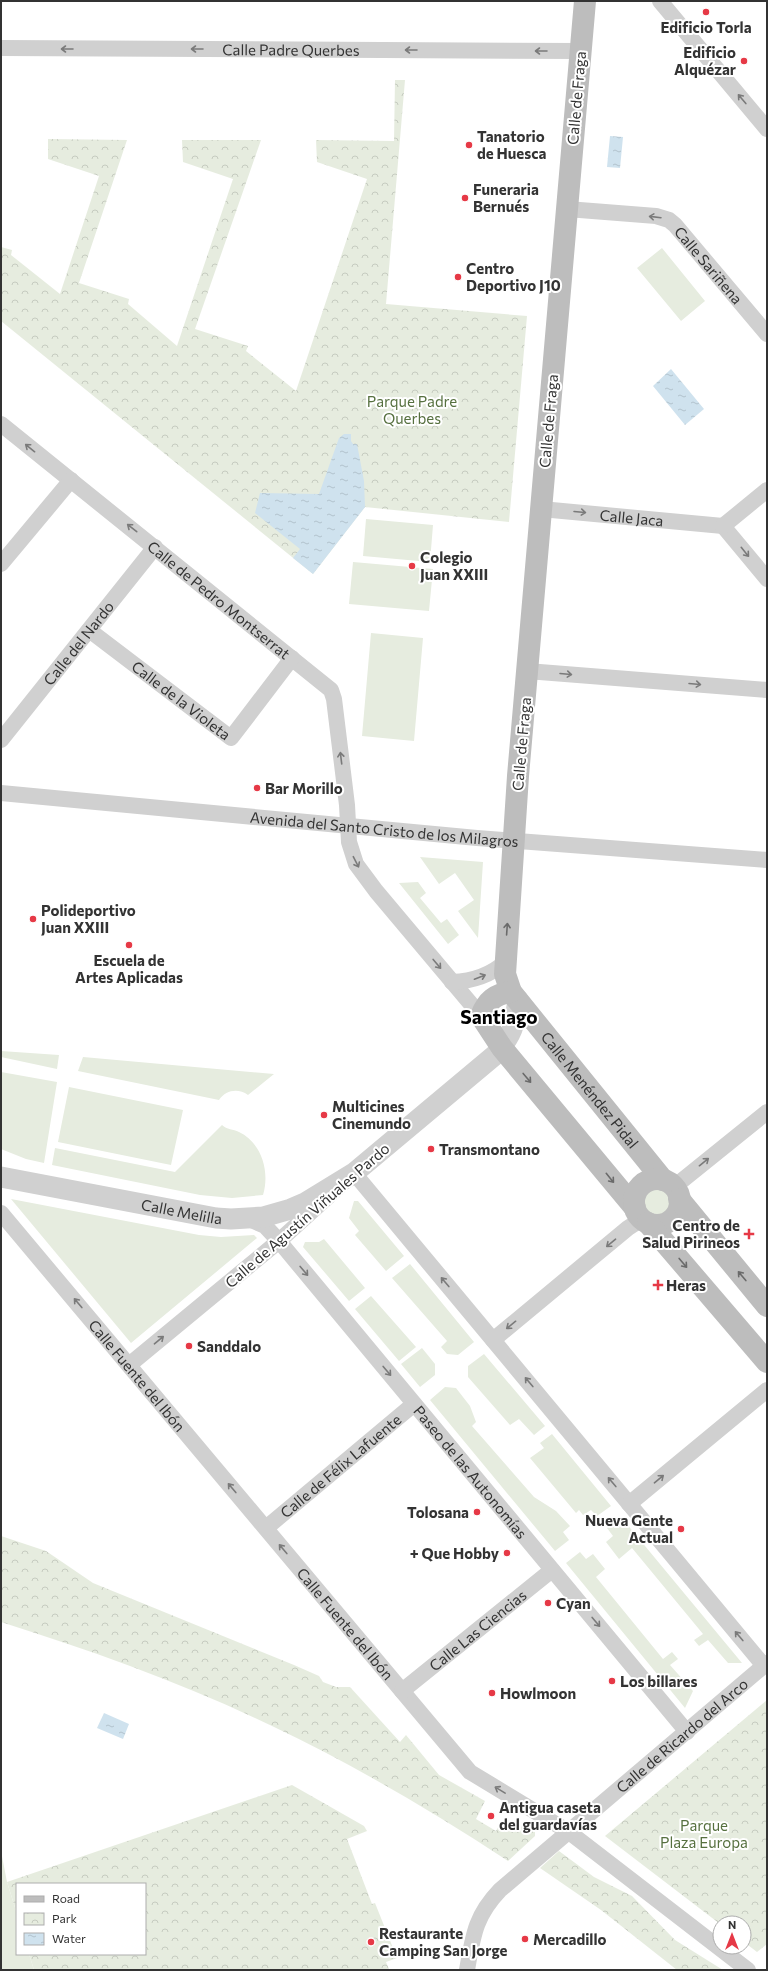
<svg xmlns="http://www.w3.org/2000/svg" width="768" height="1971" viewBox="0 0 768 1971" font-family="Commissioner,sans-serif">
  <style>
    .green { fill: #e6ecdf }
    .park { fill: url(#park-crowns) }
    .water { fill: url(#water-ripples) }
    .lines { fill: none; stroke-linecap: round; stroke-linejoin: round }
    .minor { stroke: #d0d0d0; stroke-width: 16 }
    .tertiary { stroke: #d0d0d0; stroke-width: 21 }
    .secondary { stroke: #bdbdbd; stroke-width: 22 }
    .oneway { stroke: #7a7a7a }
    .oneway2 { stroke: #6a6a6a }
    .poi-dot { fill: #e63946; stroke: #fff; stroke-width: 1.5 }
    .labels { text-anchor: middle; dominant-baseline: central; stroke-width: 4; stroke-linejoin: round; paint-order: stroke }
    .poi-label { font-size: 15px; font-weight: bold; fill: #333; stroke: #fff; text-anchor: start }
    .street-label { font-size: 15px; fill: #333; stroke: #fff }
    .park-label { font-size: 15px; fill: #56703f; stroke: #fff }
    .district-label { font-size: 19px; font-weight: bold; fill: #000; stroke: #fff }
  </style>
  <defs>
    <pattern id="park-crowns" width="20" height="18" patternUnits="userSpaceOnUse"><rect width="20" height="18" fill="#e6ecdf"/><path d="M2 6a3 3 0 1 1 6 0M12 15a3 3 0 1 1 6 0" fill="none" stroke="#c6cbc0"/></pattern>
    <pattern id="water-ripples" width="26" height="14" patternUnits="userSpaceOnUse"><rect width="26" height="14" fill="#cfe2ee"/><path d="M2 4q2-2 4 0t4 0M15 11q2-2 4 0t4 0" fill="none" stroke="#b2c2cd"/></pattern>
  </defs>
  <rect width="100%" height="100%" fill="#fff"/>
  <path class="green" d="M662 248 705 301 681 321 637 268Z
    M366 519 433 525 430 562 363 556Z
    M353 562 433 569 429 611 349 604Z
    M371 633 423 638 414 741 362 736Z
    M420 857 483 862 478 938 458 911 474 900 455 873 439 884Z
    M418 882 426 893 420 898 441 923 447 919 459 935 448 944 399 883Z
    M1 1051 59 1055 57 1069 1 1057Z
    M83 1057 274 1074 248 1095C238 1088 226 1090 219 1100L78 1071Z
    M1 1072 57 1082 44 1163 26 1159 1 1149Z
    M69 1087 183 1110 171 1165 58 1142Z
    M222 1125C227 1130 233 1129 239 1132 262 1143 270 1172 263 1195L232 1198 200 1195 52 1165 55 1148 175 1172Z
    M643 1202a14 14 0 1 1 28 0a14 14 0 1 1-28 0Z
    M11 1199 199 1235 221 1237 254 1235 257 1238 131 1343Z
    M354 1201H358L404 1256 386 1271 355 1235 359 1231 349 1218Z
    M324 1239 365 1288 349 1301 303 1247 305 1242H319Z
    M410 1264 474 1342 458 1355 447 1354 441 1347 447 1341 392 1278Z
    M371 1296 416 1347 399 1361 355 1309Z
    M422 1348 435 1364V1375L420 1387 401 1364Z
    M484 1354 545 1426 534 1435 519 1419 510 1425 468 1377V1366Z
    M445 1387 456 1388 470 1406 476 1422 472 1426 534 1497 556 1511 570 1526 563 1532 569 1540 555 1551 430 1400Z
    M552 1434 611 1506 597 1516 591 1510 583 1515 579 1510 576 1513 530 1458 544 1448 540 1443Z
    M621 1517 742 1663H728L708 1640 699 1646 694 1640 703 1634 632 1548 619 1559 606 1542 613 1536 607 1528Z
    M580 1552 586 1559 593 1554 605 1569 596 1577 663 1659 672 1652 678 1659 670 1665 693 1691 685 1708 566 1563Z
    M1 1851 7 1882 17 1914V1954H29L34 1970H1Z"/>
  <path class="park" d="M395 80H405L386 304 527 316 509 522 365 507 313 574 1 321V247L12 250 11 255 60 294 99 176 48 159V139L127 140 79 283 129 299 128 304 177 346 233 179 183 162 182 140H261L195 329 248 346 246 351 296 391 367 179 317 162 316 140 394 141Z
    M1 1536 46 1551 93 1583 294 1665 319 1676 323 1682 336 1687H350L400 1742 406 1735 439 1775 485 1801 476 1819 496 1831 501 1822 526 1826 535 1832V1836L508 1861C432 1811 354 1765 272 1726 185 1684 93 1651 1 1622Z
    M767 1700V1944L757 1952 744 1942V1923L720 1924 605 1836Z
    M292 1785 364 1826 367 1831 347 1839 372 1904 375 1903 397 1958 386 1962 389 1969 34 1970 29 1954H145V1884H17V1914L7 1882Z
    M559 1851 594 1877 632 1896 675 1940 723 1970H677L601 1910 540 1868Z"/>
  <path class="water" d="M610 136 623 137 620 168 607 167Z
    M671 369 704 409 685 425 653 386Z
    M344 434H351V441L353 444H357L364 481 365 507 313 574 293 558 300 549 255 513 260 493 319 494 339 438Z
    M104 1713 129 1724 123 1739 97 1728Z"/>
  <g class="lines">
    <g class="minor">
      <path d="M660 1 767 129"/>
      <path id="s1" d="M1 48 580 51"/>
      <path id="s2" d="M567 209 656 216 669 220 675 225 767 334"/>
      <path id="s3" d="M1 424 331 690 334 699 347 805 349 842 356 864 376 891 481 1016"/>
      <path id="s4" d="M541 509 723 526"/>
      <path d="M723 526 767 579"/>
      <path d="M723 526 767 490"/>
      <path d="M1 564 71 480"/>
      <path id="s5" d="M89 630 231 738 292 658"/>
      <path d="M527 671 767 690"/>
      <path id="s6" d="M1 740 155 547"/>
      <path id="s7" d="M1 793 477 838 767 860"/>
      <path d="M452 982C472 981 490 976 505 962"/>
      <path d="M674 1187 767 1112"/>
      <path id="s8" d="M1 1213 470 1772 569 1832 748 1970"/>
      <path id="s9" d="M249 1219 265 1226 279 1241 687 1732"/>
      <path d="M493 1340 628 1228 642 1219"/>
      <path d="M129 1365 279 1241 354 1173 764 1666"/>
      <path d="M629 1504 767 1390"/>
      <path id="s10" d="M266 1528 414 1404"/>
      <path id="s11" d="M402 1691 552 1570"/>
      <path id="s12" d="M467 1970C473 1936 475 1916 500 1890L767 1663"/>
    </g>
    <path class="tertiary" id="s13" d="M1 1177 216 1218 231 1219 263 1217 291 1209 305 1203 354 1173 495 1055C513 1034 514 1027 518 1000"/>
    <g class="secondary">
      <path id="s14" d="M585 1 518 776 505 974 511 992 663 1180"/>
      <path d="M511 992C495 994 487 1001 481 1016L502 1048 635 1208"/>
      <circle cx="657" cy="1202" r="23"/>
      <path d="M679 1199 767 1306"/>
      <path d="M648 1223 767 1362"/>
    </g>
  </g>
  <defs><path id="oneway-shaft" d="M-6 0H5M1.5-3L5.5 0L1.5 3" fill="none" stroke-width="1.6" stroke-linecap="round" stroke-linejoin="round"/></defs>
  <g class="oneway">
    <use href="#oneway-shaft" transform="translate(67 49) rotate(-180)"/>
    <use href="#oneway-shaft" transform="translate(197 49) rotate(-180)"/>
    <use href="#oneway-shaft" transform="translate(411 50) rotate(-180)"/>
    <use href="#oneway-shaft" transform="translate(541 51) rotate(-180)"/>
    <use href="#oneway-shaft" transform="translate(742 99) rotate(-130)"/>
    <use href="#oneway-shaft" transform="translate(655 217) rotate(-173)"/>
    <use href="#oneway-shaft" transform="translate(30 448) rotate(-141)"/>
    <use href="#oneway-shaft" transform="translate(580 512) rotate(5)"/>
    <use href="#oneway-shaft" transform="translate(132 528) rotate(-142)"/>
    <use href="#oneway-shaft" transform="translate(745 552) rotate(51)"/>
    <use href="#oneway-shaft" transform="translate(566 674) rotate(5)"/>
    <use href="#oneway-shaft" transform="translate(695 684) rotate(5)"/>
    <use href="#oneway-shaft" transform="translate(341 758) rotate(-97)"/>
    <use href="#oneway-shaft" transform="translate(356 862) rotate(63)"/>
    <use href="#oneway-shaft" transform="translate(437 964) rotate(50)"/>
    <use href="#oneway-shaft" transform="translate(480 977) rotate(-21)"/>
    <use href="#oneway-shaft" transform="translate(704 1162) rotate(-39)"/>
    <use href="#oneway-shaft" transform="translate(611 1243) rotate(140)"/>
    <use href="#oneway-shaft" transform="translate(304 1271) rotate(50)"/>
    <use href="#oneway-shaft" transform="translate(445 1282) rotate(-130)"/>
    <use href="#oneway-shaft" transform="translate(78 1303) rotate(-130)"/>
    <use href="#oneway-shaft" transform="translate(511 1325) rotate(141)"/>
    <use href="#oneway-shaft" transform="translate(159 1340) rotate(-40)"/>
    <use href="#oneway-shaft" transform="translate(387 1371) rotate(50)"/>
    <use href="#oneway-shaft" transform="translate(529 1382) rotate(-130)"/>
    <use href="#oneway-shaft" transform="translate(659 1479) rotate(-40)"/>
    <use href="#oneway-shaft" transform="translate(612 1482) rotate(-130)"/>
    <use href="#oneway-shaft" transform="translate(232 1488) rotate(-130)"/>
    <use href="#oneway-shaft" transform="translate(283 1549) rotate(-130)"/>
    <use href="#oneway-shaft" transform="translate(596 1622) rotate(50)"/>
    <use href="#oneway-shaft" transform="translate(739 1636) rotate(-130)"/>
    <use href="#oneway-shaft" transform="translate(500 1790) rotate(-149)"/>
  </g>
  <g class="oneway2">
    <use href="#oneway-shaft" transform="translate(507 929) rotate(-86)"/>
    <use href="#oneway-shaft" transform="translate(527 1078) rotate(50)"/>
    <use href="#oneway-shaft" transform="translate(610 1178) rotate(51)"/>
    <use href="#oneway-shaft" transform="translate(683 1263) rotate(50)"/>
    <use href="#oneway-shaft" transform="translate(742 1276) rotate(-130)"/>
  </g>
  <g class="poi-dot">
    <circle cx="706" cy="12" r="4"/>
    <circle cx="744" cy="61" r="4"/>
    <circle cx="469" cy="145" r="4"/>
    <circle cx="465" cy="198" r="4"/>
    <circle cx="458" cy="277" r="4"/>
    <circle cx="412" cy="566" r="4"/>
    <circle cx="257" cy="788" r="4"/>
    <circle cx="33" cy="919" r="4"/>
    <circle cx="129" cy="945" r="4"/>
    <circle cx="324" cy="1115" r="4"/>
    <circle cx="431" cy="1149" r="4"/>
    <path d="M747 1228h4v4h4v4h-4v4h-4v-4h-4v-4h4z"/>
    <path d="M656 1279h4v4h4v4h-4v4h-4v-4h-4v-4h4z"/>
    <circle cx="189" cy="1346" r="4"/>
    <circle cx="477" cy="1512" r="4"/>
    <circle cx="681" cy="1529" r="4"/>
    <circle cx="507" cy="1553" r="4"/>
    <circle cx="548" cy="1603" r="4"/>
    <circle cx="612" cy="1681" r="4"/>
    <circle cx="492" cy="1693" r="4"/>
    <circle cx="491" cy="1816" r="4"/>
    <circle cx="525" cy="1939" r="4"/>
    <circle cx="371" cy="1942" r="4"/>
  </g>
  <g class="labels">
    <g class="poi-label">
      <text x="706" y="27" text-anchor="middle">Edificio Torla</text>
      <text x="736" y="52" text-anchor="end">Edificio<tspan x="736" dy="17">Alquézar</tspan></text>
      <text x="477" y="136">Tanatorio<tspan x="477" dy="17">de Huesca</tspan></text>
      <text x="473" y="189">Funeraria<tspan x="473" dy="17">Bernués</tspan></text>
      <text x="466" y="268">Centro<tspan x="466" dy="17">Deportivo J10</tspan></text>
      <text x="420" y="557">Colegio<tspan x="420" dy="17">Juan XXIII</tspan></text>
      <text x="265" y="788">Bar Morillo</text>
      <text x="41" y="910">Polideportivo<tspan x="41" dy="17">Juan XXIII</tspan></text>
      <text x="129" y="960" text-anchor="middle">Escuela de<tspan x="129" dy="17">Artes Aplicadas</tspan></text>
      <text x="332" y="1106">Multicines<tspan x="332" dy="17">Cinemundo</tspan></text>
      <text x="439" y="1149">Transmontano</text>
      <text x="740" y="1225" text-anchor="end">Centro de<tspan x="740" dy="17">Salud Pirineos</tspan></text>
      <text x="666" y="1285">Heras</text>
      <text x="197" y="1346">Sanddalo</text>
      <text x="469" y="1512" text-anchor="end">Tolosana</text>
      <text x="673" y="1520" text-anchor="end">Nueva Gente<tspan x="673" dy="17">Actual</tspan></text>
      <text x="499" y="1553" text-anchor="end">+ Que Hobby</text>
      <text x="556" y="1603">Cyan</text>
      <text x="620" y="1681">Los billares</text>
      <text x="500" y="1693">Howlmoon</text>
      <text x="499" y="1807">Antigua caseta<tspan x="499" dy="17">del guardavías</tspan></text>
      <text x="379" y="1933">Restaurante<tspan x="379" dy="17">Camping San Jorge</tspan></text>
      <text x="533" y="1939">Mercadillo</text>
    </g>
    <g class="street-label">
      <text stroke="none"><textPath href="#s1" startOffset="290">Calle Padre Querbes</textPath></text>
      <text transform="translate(576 98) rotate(-85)">Calle de Fraga</text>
      <text stroke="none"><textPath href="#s2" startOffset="163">Calle Sariñena</textPath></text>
      <text transform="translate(548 421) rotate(-85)">Calle de Fraga</text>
      <text stroke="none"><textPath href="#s4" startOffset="91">Calle Jaca</textPath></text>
      <text stroke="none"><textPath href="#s3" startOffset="280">Calle de Pedro Montserrat</textPath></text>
      <text stroke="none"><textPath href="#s6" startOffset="124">Calle del Nardo</textPath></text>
      <text stroke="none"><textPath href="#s5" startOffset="116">Calle de la Violeta</textPath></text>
      <text transform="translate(521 744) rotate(-85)">Calle de Fraga</text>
      <text stroke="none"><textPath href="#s7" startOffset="385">Avenida del Santo Cristo de los Milagros</textPath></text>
      <text stroke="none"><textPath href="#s14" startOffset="1121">Calle Menéndez Pidal</textPath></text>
      <text stroke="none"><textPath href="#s13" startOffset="184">Calle Melilla</textPath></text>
      <text transform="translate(307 1215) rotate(-41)">Calle de Agustín Viñuales Pardo</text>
      <text stroke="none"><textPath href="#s8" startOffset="212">Calle Fuente del Ibón</textPath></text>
      <text stroke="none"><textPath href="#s10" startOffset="97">Calle de Félix Lafuente</textPath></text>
      <text stroke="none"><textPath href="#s9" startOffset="338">Paseo de las Autonomías</textPath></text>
      <text stroke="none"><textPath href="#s8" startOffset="536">Calle Fuente del Ibón</textPath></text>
      <text stroke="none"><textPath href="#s11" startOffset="97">Calle Las Ciencias</textPath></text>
      <text stroke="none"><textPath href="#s12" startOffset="327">Calle de Ricardo del Arco</textPath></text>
    </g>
    <g class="park-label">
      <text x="412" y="401">Parque Padre<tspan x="412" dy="17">Querbes</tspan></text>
      <text x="704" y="1825">Parque<tspan x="704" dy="17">Plaza Europa</tspan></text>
    </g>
    <g class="district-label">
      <text x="499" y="1016">Santiago</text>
    </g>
  </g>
  <rect width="768" height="1971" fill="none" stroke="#333333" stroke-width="4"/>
  <rect x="16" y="1883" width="130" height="72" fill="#ffffff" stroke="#adadad"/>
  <rect x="24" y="1896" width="20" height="6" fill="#bdbdbd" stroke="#adadad"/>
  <text x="52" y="1903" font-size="12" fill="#333333">Road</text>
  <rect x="24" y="1913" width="20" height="12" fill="url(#park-crowns)" stroke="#adadad"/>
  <text x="52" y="1923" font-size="12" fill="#333333">Park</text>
  <rect x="24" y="1933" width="20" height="12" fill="url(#water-ripples)" stroke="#adadad"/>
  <text x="52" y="1943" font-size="12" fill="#333333">Water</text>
  <g transform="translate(732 1935)"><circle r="19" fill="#ffffff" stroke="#adadad"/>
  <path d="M0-3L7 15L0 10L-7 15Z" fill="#e63946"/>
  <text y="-6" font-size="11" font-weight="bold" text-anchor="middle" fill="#333333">N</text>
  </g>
</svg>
